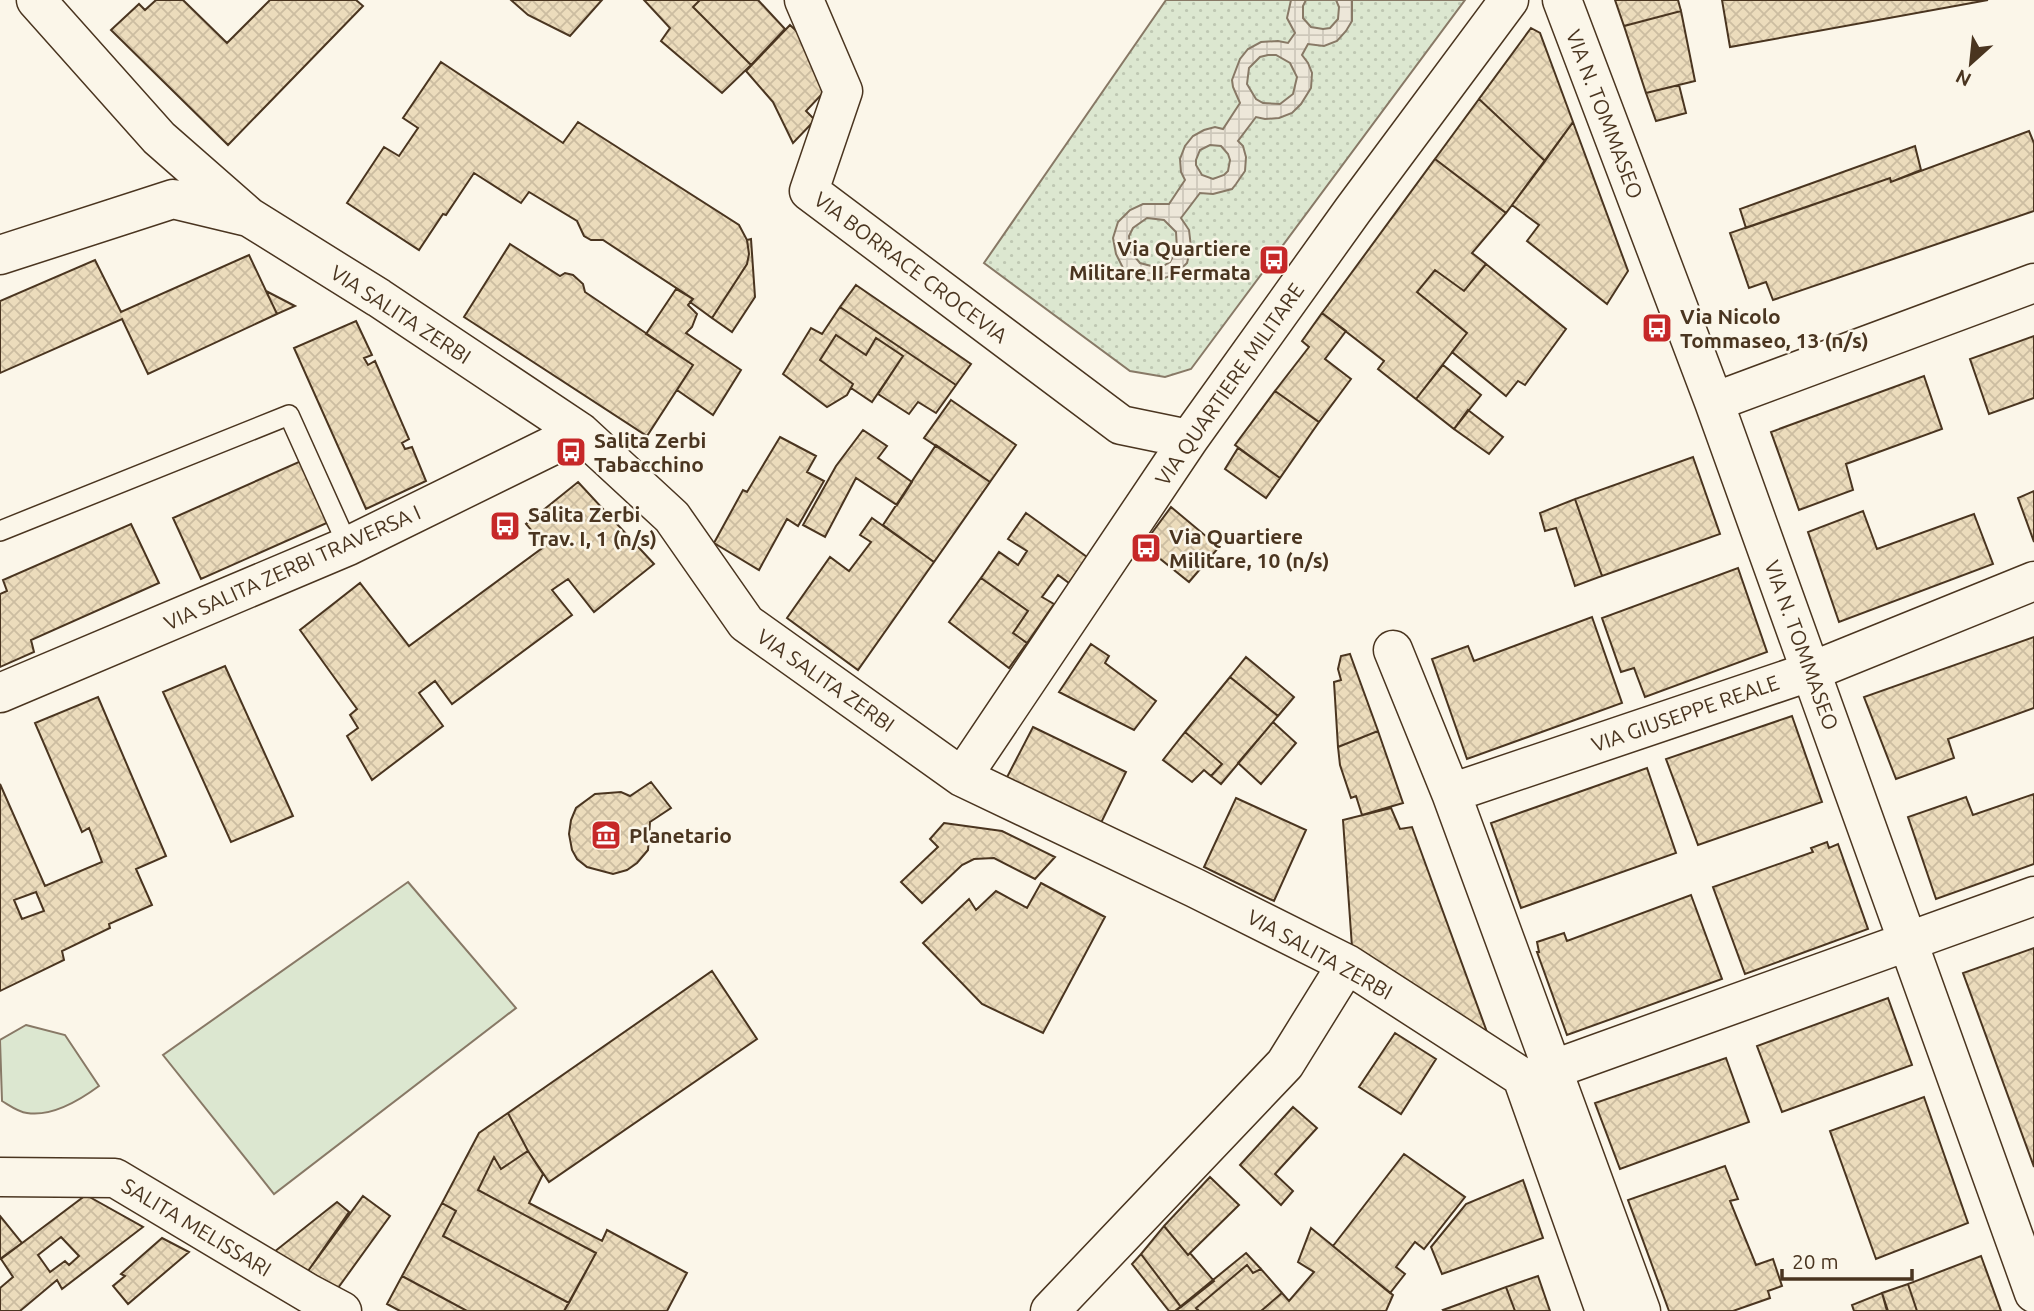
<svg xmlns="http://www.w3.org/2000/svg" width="2034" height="1311" viewBox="0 0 2034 1311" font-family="Ubuntu,sans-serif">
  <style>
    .grass { fill: url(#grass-dots); stroke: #887966; stroke-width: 2 }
    .pitch { fill: #dce7d0; stroke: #887966; stroke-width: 2 }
    .plaza { fill: url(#plaza-grid); stroke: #887966; stroke-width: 2; fill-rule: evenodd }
    .building { fill: url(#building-cross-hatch); stroke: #4a3520; stroke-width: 2; fill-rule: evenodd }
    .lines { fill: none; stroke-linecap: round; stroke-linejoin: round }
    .service-casing { stroke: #4a3520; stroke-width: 22 }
    .minor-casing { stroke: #4a3520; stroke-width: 41 }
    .service { stroke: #fbf6e9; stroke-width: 19 }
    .minor { stroke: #fbf6e9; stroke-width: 38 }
    .labels { text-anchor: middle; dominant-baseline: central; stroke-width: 5; stroke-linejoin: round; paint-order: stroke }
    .street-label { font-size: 21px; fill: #4a3520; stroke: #fbf6e9 }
    .poi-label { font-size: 21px; font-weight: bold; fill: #4a3520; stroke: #fbf6e9; text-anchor: start }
  </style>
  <defs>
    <pattern id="grass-dots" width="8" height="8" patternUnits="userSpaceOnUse" patternTransform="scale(1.75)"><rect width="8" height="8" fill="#dce7d0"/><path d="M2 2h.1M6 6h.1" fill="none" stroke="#bec7b2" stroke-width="1.8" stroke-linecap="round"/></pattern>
    <pattern id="plaza-grid" width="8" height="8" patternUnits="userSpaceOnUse" patternTransform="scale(1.75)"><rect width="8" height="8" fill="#ede7d9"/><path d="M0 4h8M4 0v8" fill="none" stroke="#cdc7ba"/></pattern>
    <pattern id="building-cross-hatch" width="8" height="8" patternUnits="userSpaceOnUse" patternTransform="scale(1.75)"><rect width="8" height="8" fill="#ecdcbc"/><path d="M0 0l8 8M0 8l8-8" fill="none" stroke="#ccbda1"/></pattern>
  </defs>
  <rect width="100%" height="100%" fill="#fbf6e9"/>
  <path class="grass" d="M1166 0H1465L1191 369 1165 377 1130 371 984 263Z"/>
  <path class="pitch" d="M408 882 516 1008 274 1194 163 1055Z
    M26 1025 65 1035 99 1086C80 1100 52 1117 27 1113 18 1112 9 1105 2 1101L0 1040Z"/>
  <path class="plaza" d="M1291 0H1306L1303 6V18L1311 27 1323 29 1330 28 1338 19 1339 7 1336 0H1352V21L1346 31 1337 41 1324 46 1308 44 1302 55 1308 63 1312 73 1311 88 1301 104 1292 113 1279 118 1265 119 1256 117 1238 141 1243 146 1246 157 1245 171 1236 184 1232 189 1213 194 1200 193 1181 218 1189 230 1191 247 1187 263 1176 274 1156 281 1137 279 1125 272 1116 254 1113 238 1118 222 1130 210 1143 204H1169L1185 180 1181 172 1180 159 1185 146 1193 136 1204 130 1215 127 1223 129 1240 103 1233 87 1232 80 1240 59 1248 49 1261 42 1278 41 1288 43 1295 33 1287 18ZM1268 55H1276L1290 63 1297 77 1293 94 1280 104 1263 103 1256 99 1247 84 1249 68 1260 57ZM1210 145 1221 146 1228 154 1230 160 1228 171 1224 175 1213 179 1202 175 1196 165V160L1200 150ZM1147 218 1164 220 1176 232 1177 249 1170 262 1163 266 1155 267 1140 263 1130 251 1129 236 1133 228Z"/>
  <path class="building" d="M156 0H183L227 43 270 0H356L363 6 228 145 111 30 139 4 145 10Z
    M511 0H602L570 36 528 15Z
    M644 0H700L693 7 751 65 722 93 661 41 670 28Z
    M700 0H758L785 29 751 65 693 7Z
    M1615 0H1678L1681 11 1624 26Z
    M1722 0H1988L1730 47Z
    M1681 11 1695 81 1646 93 1624 26Z
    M790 25 820 53 823 93 806 111 815 120 793 143 773 102 746 71Z
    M1531 28 1540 33 1573 122 1545 161 1479 99Z
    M441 62 563 143 578 122 739 225 747 240 749 254 747 264 712 318 690 302 693 299 603 240H591L584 236 577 221 529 192 521 203 474 173 446 215 443 214 419 250 347 203 384 147 399 156 418 128 403 118Z
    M1679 85 1686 113 1656 121 1646 93Z
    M1479 99 1545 161 1506 213 1435 159Z
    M1573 122 1628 271 1607 304 1527 241 1539 225 1512 205Z
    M2029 131 2034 143V211L1773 300 1766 282 1749 288 1730 233 1890 178 1891 182Z
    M1915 146 1921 170 1891 182 1890 178 1746 228 1740 209Z
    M1435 159 1506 213 1472 253 1486 264 1464 291 1435 270 1417 292 1467 333 1416 399 1378 369 1384 361 1322 313Z
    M751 239 755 297 732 332 712 318 747 264 749 254 747 240Z
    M510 244 560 276 565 273 573 275 583 284 585 292 693 365 647 436 464 317Z
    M249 255 277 314 148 374 122 319 0 373V301L95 260 121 312Z
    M1486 264 1566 329 1525 385 1518 381 1506 396 1452 352 1467 333 1417 292 1435 270 1464 291Z
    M856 285 971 364 956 385 840 307Z
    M676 289 693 299 688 305 697 314 692 327 686 333 741 370 713 415 677 390 693 365 646 334Z
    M266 291 295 306 277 314Z
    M840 307 956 385 936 413 918 402 909 414 878 394 903 356 876 338 866 355 836 335 820 360 853 384 847 395 827 407 783 374 811 328 822 334Z
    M1322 313 1346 331 1325 359 1351 379 1319 422 1275 391 1309 347 1302 341Z
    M356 321 372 355 364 358 368 365 375 361 409 439 402 443 405 449 412 447 426 481 366 509 294 348Z
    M836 335 866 355 876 338 903 356 872 402 851 388 853 384 820 360Z
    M2034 336V398L1989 414 1970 359Z
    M1443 365 1481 395 1454 429 1416 399Z
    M1924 376 1942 429 1846 464 1853 490 1799 510 1771 432Z
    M1275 391 1319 422 1280 478 1235 445Z
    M951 400 1016 445 990 482 924 438Z
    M1468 410 1503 437 1489 454 1454 429Z
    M863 430 887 446 878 458 912 482 897 505 856 478 825 537 803 525 836 466Z
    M780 437 816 456 807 472 824 481 798 526 787 519 759 570 714 543 743 490 747 492Z
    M936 445 990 482 934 562 883 525Z
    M1238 448 1280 478 1266 498 1225 469Z
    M1693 457 1720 534 1602 576 1575 499Z
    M301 461 329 522 201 579 173 518Z
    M578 482 654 564 594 612 568 579 552 590 572 615 452 704 435 681 419 693 443 726 372 780 347 736 358 728 350 715 357 709 300 630 360 583 409 646 545 546 526 524Z
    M2034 491V542L2018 498Z
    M1575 499 1602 576 1575 586 1556 528 1545 531 1540 513Z
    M1171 507 1219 547 1189 582 1143 545Z
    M1863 511 1877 549 1974 514 1993 564 1839 622 1808 532Z
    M1026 513 1087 557 1069 583 1058 575 1042 597 1054 604 1027 643 1013 633 1028 611 981 578 999 552 1018 565 1027 551 1008 539Z
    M872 518 934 562 858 670 787 618 830 557 849 571 871 542 860 535Z
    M131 524 159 583 31 640 34 652 0 667V594L7 591 3 580Z
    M1738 568 1767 652 1645 697 1634 668 1621 672 1602 618Z
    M981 578 1028 611 1013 633 1027 643 1009 668 949 622Z
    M1592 617 1622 703 1467 759 1432 659 1468 646 1474 661Z
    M2034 637V708L1948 739 1954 758 1896 779 1864 697Z
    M1091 644 1109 656 1105 663 1156 701 1134 730 1059 692Z
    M1350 654 1378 731 1338 747 1334 682 1341 680 1338 669 1341 656Z
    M1246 657 1294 697 1278 716 1230 677Z
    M225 666 293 816 231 842 163 692Z
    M1230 677 1278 716 1221 784 1211 776 1222 764 1185 732Z
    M98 697 166 856 136 869 152 905 109 924 110 928 62 951 64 960 0 991V784L45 886 102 862 89 828 82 832 35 723ZM36 892 44 911 22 919 14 900Z
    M1792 716 1822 802 1698 845 1666 759Z
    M1273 722 1296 743 1261 784 1238 763Z
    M1033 727 1126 772 1098 829 1004 783Z
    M1378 731 1403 803 1362 815 1356 796 1351 798 1340 765 1338 747Z
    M1185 732 1222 764 1211 776 1204 770 1192 782 1163 760Z
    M1647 768 1676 853 1521 908 1491 823Z
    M651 782 671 808 650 822 648 850 637 863 627 870 613 874 587 867 577 859 572 850 569 834 571 820 576 808 595 794 621 792 630 796Z
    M2034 794V864L1936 899 1908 817 1966 797 1973 815Z
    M1236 798 1306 830 1274 901 1204 867Z
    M1391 808 1400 829 1412 827 1491 1043 1353 961 1343 820Z
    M944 823 1002 831 1055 857 1035 879 994 858 974 859 962 865 922 903 901 882 938 847 930 839Z
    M1827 842 1829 848 1838 844 1868 929 1745 974 1713 887 1813 852 1811 848Z
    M1041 883 1105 917 1043 1033 982 1004 923 943 969 899 976 910 996 891 1027 908Z
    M1691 895 1722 979 1567 1035 1537 952H1539L1537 942 1564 933 1567 941Z
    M2034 948V1167L1963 973Z
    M712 971 757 1039 549 1182 528 1151 508 1113Z
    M1888 998 1912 1065 1782 1112 1757 1046Z
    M1395 1033 1436 1059 1401 1114 1359 1087Z
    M1726 1058 1749 1122 1620 1169 1595 1103Z
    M1924 1097 1968 1223 1876 1259 1830 1131Z
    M1293 1107 1317 1128 1275 1174 1293 1191 1281 1205 1240 1165Z
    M508 1113 528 1151 501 1169 494 1157 478 1190 596 1253 569 1303 443 1236 456 1211 442 1203 479 1133Z
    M528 1151 543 1174 529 1203 602 1241 607 1230 687 1273 667 1311H564L596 1253 478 1190 494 1157 501 1169Z
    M1404 1154 1465 1197 1424 1249 1415 1242 1396 1267 1405 1274 1390 1293 1333 1246Z
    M1725 1166 1738 1199 1730 1201 1756 1265 1773 1259 1782 1286 1768 1291 1770 1298 1733 1311H1669L1628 1200Z
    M1210 1177 1239 1205 1188 1255 1164 1226Z
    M1523 1180 1543 1238 1442 1274 1431 1247 1466 1204Z
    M86 1195 143 1227 62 1289 57 1280 20 1311H0V1288L13 1277 1 1259ZM61 1237 79 1256 69 1265 65 1261 50 1272 38 1255Z
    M363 1196 390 1216 338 1288 308 1271Z
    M337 1202 349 1212 308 1271 274 1252Z
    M442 1203 456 1211 443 1236 569 1303 564 1311H467L402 1276Z
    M0 1216 22 1243 0 1259Z
    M1164 1226 1188 1255 1190 1253 1214 1281 1181 1307 1141 1254Z
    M1311 1228 1393 1295 1386 1311H1261L1282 1293 1289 1301 1314 1272 1298 1262Z
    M162 1238 189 1252 128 1304 113 1286 125 1276 121 1274Z
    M1246 1253 1261 1269 1253 1273 1247 1265 1196 1308 1199 1311H1175Z
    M1141 1254 1181 1307 1175 1311H1169L1132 1264Z
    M1981 1256 2001 1311H1917L1908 1284Z
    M1247 1265 1253 1273 1261 1269 1282 1293 1261 1311H1199L1196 1308Z
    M402 1276 467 1311H400L387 1304Z
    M1538 1276 1550 1311H1515L1506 1287Z
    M1908 1284 1917 1311H1887L1882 1293Z
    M1506 1287 1515 1311H1444L1443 1310Z
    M1882 1293 1888 1311H1854L1852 1305Z"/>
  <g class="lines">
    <g class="service-casing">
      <path id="service" d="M0 531 289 415 348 546"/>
    </g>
    <g class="minor-casing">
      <path id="minor" d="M36 0 159 138 249 217 379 298 580 432 672 517 746 623 962 777 1195 888 1347 964 1522 1077 1605 1311
        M804 0 843 91 809 191 1121 425 1189 439
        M1562 0 1714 402 2034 1293
        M0 255 173 199 244 216
        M1714 402 2034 283
        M1393 650 1451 793 1641 1311
        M0 693 348 546 580 432
        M962 777 1189 439 1353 210 1509 0
        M1451 793 1812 671 2034 581
        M1554 1069 2034 896
        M0 1177 115 1178 308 1293 342 1311
        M1050 1311 1285 1064 1347 964"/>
    </g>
    <use href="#service" class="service"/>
    <use href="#minor" class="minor"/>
  </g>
  <defs>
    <g id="bus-square" transform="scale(1.575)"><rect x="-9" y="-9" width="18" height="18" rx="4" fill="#c62828" stroke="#fbf6e9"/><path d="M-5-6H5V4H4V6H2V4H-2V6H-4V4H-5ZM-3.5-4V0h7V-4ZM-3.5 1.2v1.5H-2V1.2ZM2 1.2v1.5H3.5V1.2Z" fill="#fff"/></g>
    <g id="museum-square" transform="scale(1.575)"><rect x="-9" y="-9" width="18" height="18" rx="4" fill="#c62828" stroke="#fbf6e9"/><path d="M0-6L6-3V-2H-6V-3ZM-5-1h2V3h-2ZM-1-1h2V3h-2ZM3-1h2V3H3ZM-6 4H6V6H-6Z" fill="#fff"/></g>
  </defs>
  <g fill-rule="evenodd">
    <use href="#bus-square" x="1274" y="260"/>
    <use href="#bus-square" x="1657" y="328"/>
    <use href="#bus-square" x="571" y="452"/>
    <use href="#bus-square" x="505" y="526"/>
    <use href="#bus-square" x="1146" y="548"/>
    <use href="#museum-square" x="606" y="835"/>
  </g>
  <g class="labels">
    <g class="street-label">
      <text transform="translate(1605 114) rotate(69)">VIA N. TOMMASEO</text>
      <text transform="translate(911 267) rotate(37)">VIA BORRACE CROCEVIA</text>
      <text transform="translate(401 314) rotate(33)">VIA SALITA ZERBI</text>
      <text transform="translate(1229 384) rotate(-55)">VIA QUARTIERE MILITARE</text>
      <text transform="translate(292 567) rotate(-24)">VIA SALITA ZERBI TRAVERSA I</text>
      <text transform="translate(1802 645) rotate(70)">VIA N. TOMMASEO</text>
      <text transform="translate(826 680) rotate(35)">VIA SALITA ZERBI</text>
      <text transform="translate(1685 713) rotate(-19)">VIA GIUSEPPE REALE</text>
      <text transform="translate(1320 954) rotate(29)">VIA SALITA ZERBI</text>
      <text transform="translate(197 1227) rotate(31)">SALITA MELISSARI</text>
    </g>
    <g class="poi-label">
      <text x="1251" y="248" text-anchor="end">Via Quartiere<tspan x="1251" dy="24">Militare II Fermata</tspan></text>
      <text x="1680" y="316">Via Nicolo<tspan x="1680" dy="24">Tommaseo, 13 (n/s)</tspan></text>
      <text x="594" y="440">Salita Zerbi<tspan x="594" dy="24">Tabacchino</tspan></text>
      <text x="528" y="514">Salita Zerbi<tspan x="528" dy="24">Trav. I, 1 (n/s)</tspan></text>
      <text x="1169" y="536">Via Quartiere<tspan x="1169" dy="24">Militare, 10 (n/s)</tspan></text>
      <text x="629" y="835">Planetario</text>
    </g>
  </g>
  <g transform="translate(1971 63) rotate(207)" stroke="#fbf6e9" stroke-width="5" paint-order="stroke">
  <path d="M0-5L12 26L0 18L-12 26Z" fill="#4a3520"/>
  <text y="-10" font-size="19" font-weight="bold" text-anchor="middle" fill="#4a3520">N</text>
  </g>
  <path d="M1782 1269v10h130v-10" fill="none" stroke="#4a3520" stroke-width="3.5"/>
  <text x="1792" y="1269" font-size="21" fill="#4a3520" stroke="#fbf6e9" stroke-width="5" paint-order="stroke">20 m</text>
</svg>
